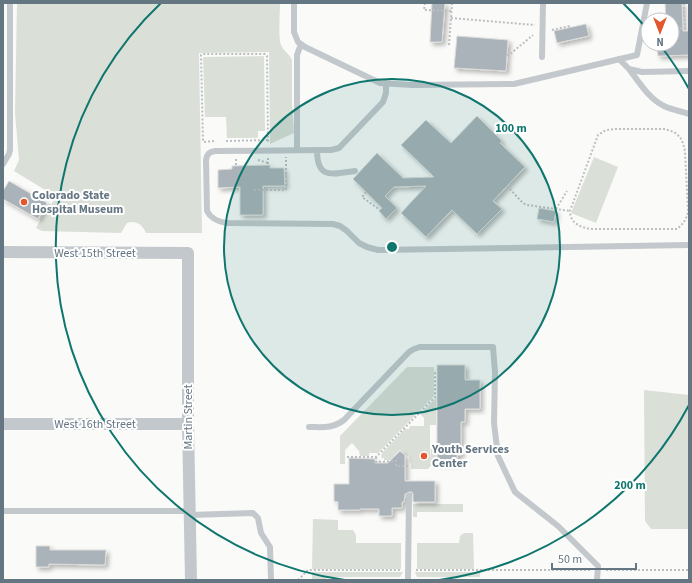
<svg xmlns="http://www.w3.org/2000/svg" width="692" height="583" viewBox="0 0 692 583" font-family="'Source Sans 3',sans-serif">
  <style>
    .green { fill: #dadfd7 }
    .building { fill: #aab3b9; stroke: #dcdcda; filter: url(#shadow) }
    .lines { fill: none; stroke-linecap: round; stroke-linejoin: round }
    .path { stroke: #bbbfc2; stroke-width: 2; stroke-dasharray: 2 2; stroke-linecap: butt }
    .lane { stroke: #c3c8cc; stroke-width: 6 }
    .street { stroke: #c3c8cc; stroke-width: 12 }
    .ring { fill: none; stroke: #0f766e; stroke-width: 2 }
    .poi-dot { fill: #e4572e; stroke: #fff; stroke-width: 1.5 }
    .labels { text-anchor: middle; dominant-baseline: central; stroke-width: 4; stroke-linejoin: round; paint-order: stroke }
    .poi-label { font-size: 12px; font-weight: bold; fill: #657683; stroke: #fff; text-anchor: start }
    .street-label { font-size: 12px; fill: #657683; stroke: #fff }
    .centre { fill: #0f766e; stroke: #fff; stroke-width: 2 }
    .ring-label { font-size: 12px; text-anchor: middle; font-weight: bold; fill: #0f766e; stroke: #fff; stroke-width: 4; stroke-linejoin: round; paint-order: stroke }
  </style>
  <defs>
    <filter id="shadow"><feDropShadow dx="3" dy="3" stdDeviation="2" flood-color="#0004"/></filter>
  </defs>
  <rect width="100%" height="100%" fill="#fafaf8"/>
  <path class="green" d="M17 3H280C280 12 278 38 281 45 283 51 290 54 292 60V103L294 133 270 144 269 52 199 53 202 233H146C142 224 136 220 127 223L121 233 42 231 36 228 49 204 51 205 57 195 55 196 14 171 19 160 15 113Z
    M264 56 265 131H258V138H227L226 117H205L203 57Z
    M594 157 618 167 596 223 571 213Z
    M407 367H434V396L378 453H369V456H360L359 451 352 443 345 450V464H340V436Z
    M644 390 689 395V529H651L645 521Z
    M436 398V425H430V462L431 447H434V449H436V460L428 469H411V463H410L409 455 407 456 400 450 394 456V460H384V458H381L382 453 405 429H409L410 426H424V418L420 414Z
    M413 504H463V512H417V517H413Z
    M313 519 338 520V530H353L356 535V543H401V569H312Z
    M464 533H473L474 569H417V543H459L460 536Z
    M312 572H403L400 577H330L322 580H312Z
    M415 572H480V577H417Z"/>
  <path class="building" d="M432 3H445L442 42H430Z
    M665 3H682L683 31H689V55L658 56 657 44H672V20H666Z
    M586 24 589 36 557 43 554 31Z
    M457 36 508 40 506 71 454 68Z
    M477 116 502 141 500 143 525 167 493 201 502 209 477 234 452 210 426 237 401 213 426 186 394 187 385 196 397 208 386 219 379 211 382 208 353 179 377 153 403 178 434 177 401 145 426 120 451 143Z
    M270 165V168H284L285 186H263V215H240V187L218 188V170L232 169V166Z
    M9 181 47 203 38 219 3 199V191Z
    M539 208 556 211 554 222 537 219Z
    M437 365H465V380H480V409H465V422H461V455H457V463H437Z
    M400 451 405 455V481H435V502H413V494L412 492H409L405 494 404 502H402V508H392V516H379V509H360V510H338V502L334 501V484H349V458L375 459V463H388Z
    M36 546H50V550H106L105 565 49 564V567H36Z"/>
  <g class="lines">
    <path class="path" d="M425 3 424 10 452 11
      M451 18 535 25
      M672 29 685 28 684 3
      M552 30 570 26V28
      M449 45 452 3
      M507 55H509L533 35
      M615 129H665L674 132 680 137 683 143 685 151 688 211C687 219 683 224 677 229H590C580 227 570 223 570 211L598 135 606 130Z
      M214 141 204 142 203 141 201 55 203 54H265L267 56 268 142
      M226 141 268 140
      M268 158V165
      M236 159V166
      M258 160 268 163
      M507 186 523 203 527 205 570 211
      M254 190H286V157
      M366 192 362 197 380 210
      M556 209 567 191
      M347 457H376L435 397V370
      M376 457V462L396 461V466H410
      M416 570H590
      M606 570H689
      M298 580 308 570H400"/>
    <path class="lane" d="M294 3V32L298 42 305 47 380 83 412 85 514 84 637 55 647 3
      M542 57 543 3
      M619 59 629 69 642 72 689 71
      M629 69C639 82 649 99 664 106 672 110 681 111 689 114
      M386 83V93L383 102 339 148 331 150H325L215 151C209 152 207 154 206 160L207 211C211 219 219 222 227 223L333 224 340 226 347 231 359 243 367 247 378 250 689 245
      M297 150V55L301 44
      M317 150C317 180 332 174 355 171
      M3 164 9 154 10 150V3
      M309 427C322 427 332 429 344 420L409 352 414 349 420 347H493L495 372 494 423 498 456 515 492 558 526 598 566 597 580
      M3 511H189
      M190 515 253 513 258 518 261 533 270 547 271 580
      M408 580 409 496"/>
    <path class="street" d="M3 252 188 253V424L191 580
      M3 424H188"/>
  </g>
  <circle cx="392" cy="247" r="168" fill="#0f766e" fill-opacity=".12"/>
  <g class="ring">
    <circle cx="392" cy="247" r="168"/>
    <path d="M689 405A336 336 0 0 1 439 580M345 580A336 336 0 0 1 161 3M623 3A336 336 0 0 1 647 29M660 45A336 336 0 0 1 689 89"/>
  </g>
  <g class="poi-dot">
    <circle cx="24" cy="202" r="4"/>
    <circle cx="424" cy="456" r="4"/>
  </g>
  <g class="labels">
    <g class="poi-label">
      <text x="32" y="195">Colorado State<tspan x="32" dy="14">Hospital Museum</tspan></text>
      <text x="432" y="449">Youth Services<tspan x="432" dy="14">Center</tspan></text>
    </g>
    <g class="street-label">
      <text x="95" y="253">West 15th Street</text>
      <text transform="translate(188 417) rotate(-90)">Martin Street</text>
      <text x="95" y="424">West 16th Street</text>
    </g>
  </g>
  <circle cx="392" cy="247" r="6" class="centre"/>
  <g class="ring-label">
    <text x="511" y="132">100 m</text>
    <text x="630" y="489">200 m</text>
  </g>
  <rect width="692" height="583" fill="none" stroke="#657683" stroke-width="8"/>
  <g transform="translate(660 32) rotate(180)"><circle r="19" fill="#ffffff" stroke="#c1c8cd"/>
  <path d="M0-3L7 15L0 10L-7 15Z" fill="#e4572e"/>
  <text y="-6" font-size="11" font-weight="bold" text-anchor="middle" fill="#657683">N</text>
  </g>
  <path d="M552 563v6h84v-6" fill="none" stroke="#657683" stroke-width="2"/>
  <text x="558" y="563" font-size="12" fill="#657683" stroke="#ffffff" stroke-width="3" paint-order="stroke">50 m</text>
</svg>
